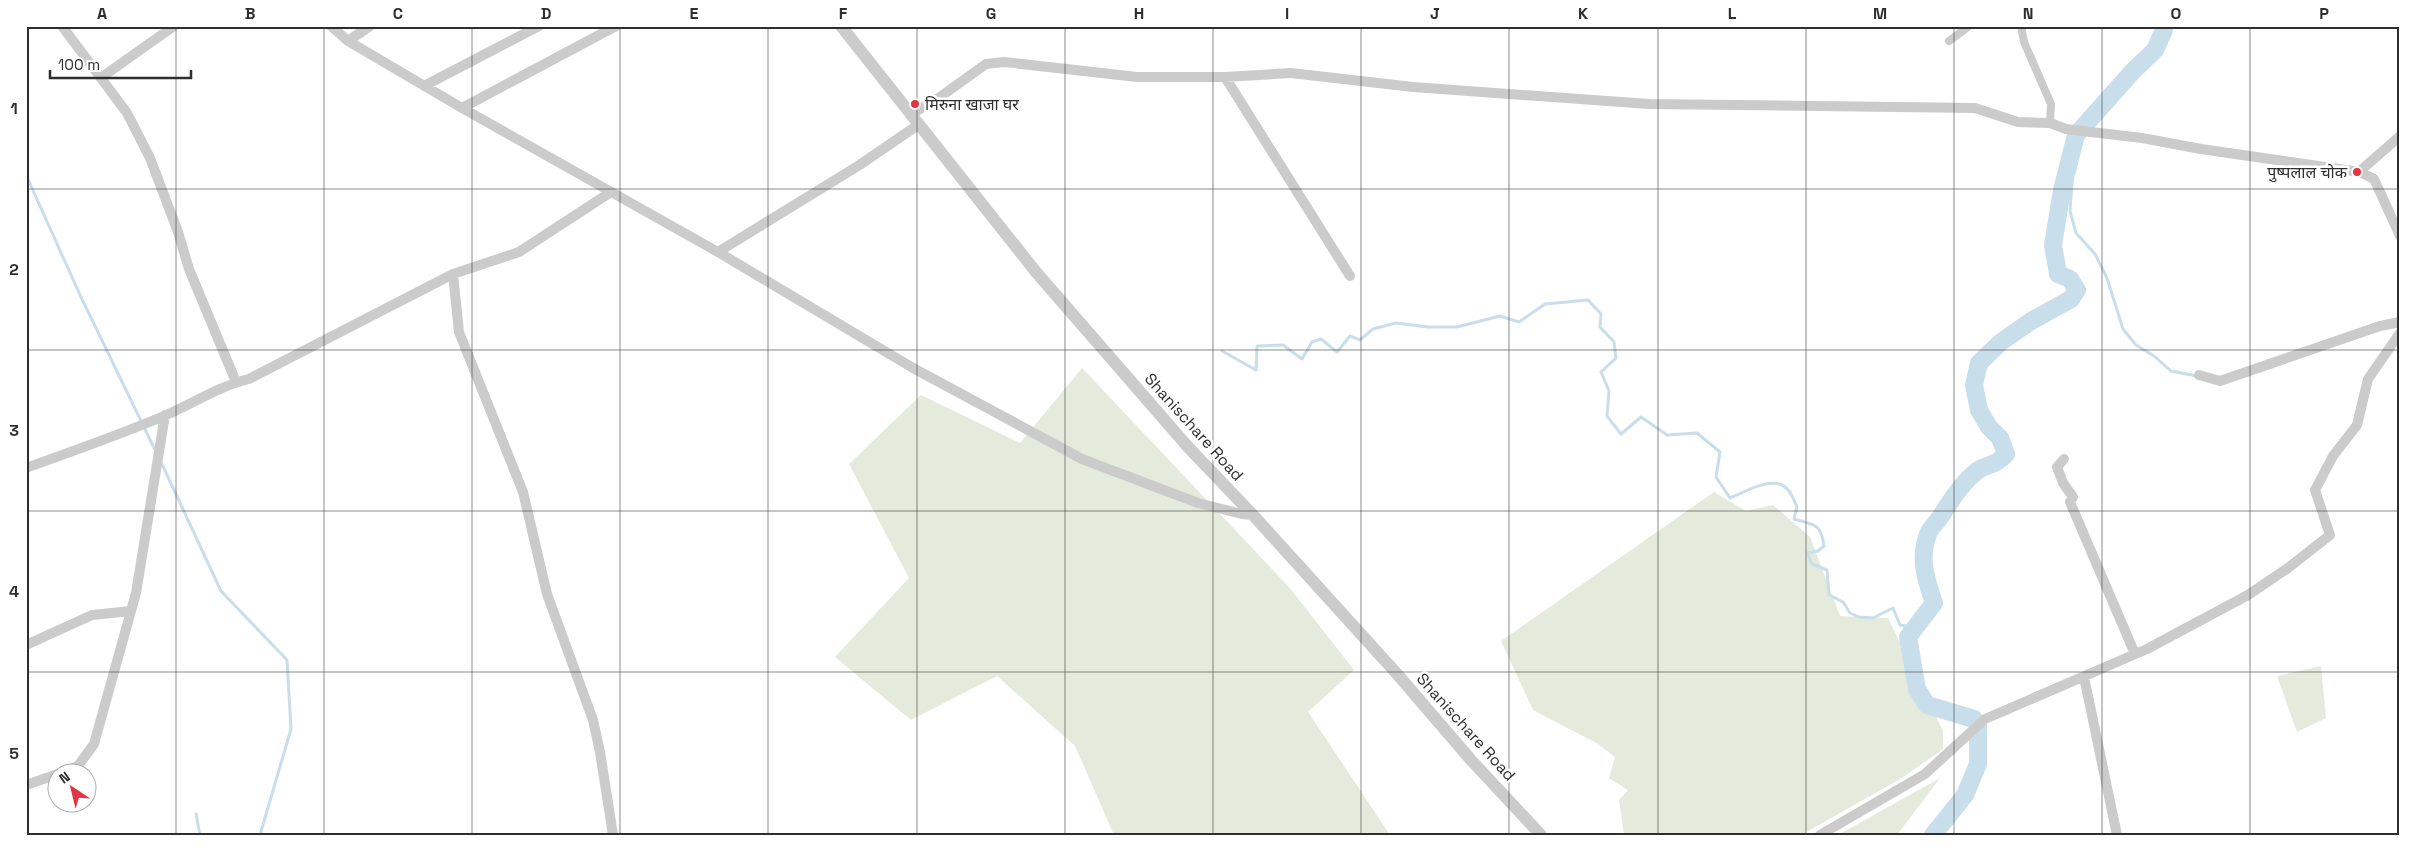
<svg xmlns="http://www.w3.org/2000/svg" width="2426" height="861" viewBox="0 0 2426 861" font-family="'Space Grotesk','Noto Sans Devanagari',sans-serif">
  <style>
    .green { fill: #e4ebdc }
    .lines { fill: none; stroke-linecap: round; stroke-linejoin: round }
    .stream { stroke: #c9deeb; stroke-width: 3 }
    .river { stroke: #c9deeb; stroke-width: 18 }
    .pedestrian { stroke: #cbcbcb; stroke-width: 8 }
    .minor { stroke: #cbcbcb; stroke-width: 10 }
    .tertiary { stroke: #cbcbcb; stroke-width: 12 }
    .grid { fill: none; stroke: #2e2e2e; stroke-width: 1; stroke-opacity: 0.55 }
    .poi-dot { fill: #e03544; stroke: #fff; stroke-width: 2 }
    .labels { text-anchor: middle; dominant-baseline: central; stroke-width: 5; stroke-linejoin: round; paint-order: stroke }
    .poi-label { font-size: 16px; fill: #2e2e2e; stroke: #fff; text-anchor: start }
    .street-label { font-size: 16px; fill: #2e2e2e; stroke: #fff }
    .neatline { fill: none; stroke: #2e2e2e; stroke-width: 2 }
    .grid-label { font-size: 16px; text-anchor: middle; font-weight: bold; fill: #2e2e2e }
  </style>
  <rect width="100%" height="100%" fill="#fff"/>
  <path class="green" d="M1082 368 1289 587 1354 670 1308 712 1390 835H1114L1075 746 997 676 911 720 835 657 909 578 849 464 921 395 1020 443Z
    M1714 492 1746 511 1773 505 1810 537 1840 616 1888 618 1943 731V749L1902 778 1801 835H1624L1619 800 1628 790 1609 778 1615 757 1598 744 1533 710 1501 641Z
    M2321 666 2326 718 2297 732 2277 676Z
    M1940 778 1897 835H1838Z"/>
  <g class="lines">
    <path class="stream" d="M2068 168 2072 183 2070 211 2076 233 2095 254 2107 278 2123 329 2136 345 2154 356 2171 371 2197 376
      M26 175 81 297 156 452
      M1222 351 1256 370 1257 346 1283 345 1302 359 1312 342 1321 339 1337 352 1350 336 1360 340 1373 329 1396 323 1428 327H1457L1500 316 1519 322 1545 304 1588 300 1601 314 1600 327 1614 342 1616 358 1601 372 1609 391 1607 416 1621 434 1641 417 1667 435 1697 433 1720 452 1716 477 1730 498C1744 492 1775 474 1787 489 1792 493 1794 501 1797 507L1794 519C1814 525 1821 523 1824 546L1818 551 1807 553 1812 564 1827 570 1829 595 1843 602 1850 613 1859 617 1873 618 1893 608 1900 625 1914 627
      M161 462 221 591 287 660 291 729 260 835
      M196 814 200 835"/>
    <path class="river" d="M1933 835 1965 795 1978 764V725L1974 719 1927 705 1917 689 1908 637 1934 603C1926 580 1918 556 1929 532 1932 526 1939 520 1943 513 1952 498 1963 482 1977 471 1988 463 1995 467 2006 454L2000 438 1989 427 1979 410 1974 385 1979 363 2001 342 2031 321 2071 299 2077 290 2070 279 2058 274 2053 245 2062 190 2076 135 2133 71 2155 50 2164 30 2163 26"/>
    <path class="pedestrian" d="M2021 26 2024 42 2051 104 2050 123
      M1949 41 1969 26"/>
    <path class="minor" d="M62 26 127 113 150 158 178 232 189 269 236 382
      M331 26 348 41 462 108 718 252
      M348 41 370 26
      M102 77 174 26
      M1225 77 1350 276
      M424 86 539 26
      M462 108 616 26
      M910 115 940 97 986 64 1004 62 1137 77H1225L1291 73 1413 87 1649 104 1975 108 2018 122 2050 123 2066 129 2142 138 2201 149 2360 172 2374 179 2400 236
      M918 125 858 166 718 252 913 368 1082 459 1198 503 1242 514 1253 515
      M2359 172 2400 136
      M453 274 459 332 523 492 547 594 593 720 600 752 613 835
      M2199 375 2220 381 2380 326 2400 322
      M2064 459 2057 467 2063 483 2073 497 2070 502 2135 654
      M26 468C73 451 119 435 164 416 192 404 219 386 249 379L453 274 519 252 611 192
      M26 645 92 615 131 611
      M2084 677 2117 835
      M58 774 78 766 94 744 136 593 165 415
      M26 785 58 774
      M1820 835 1925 774 1985 719 2147 649 2248 595 2288 568 2330 535 2315 490 2333 456 2357 425 2368 379 2400 333"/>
    <path class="tertiary" d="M841 26 1036 272 1188 447 1253 515 1398 675 1471 760 1541 835"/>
  </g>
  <path class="grid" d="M176 26V835M324 26V835M472 26V835M620 26V835M768 26V835M917 26V835M1065 26V835M1213 26V835M1361 26V835M1509 26V835M1658 26V835M1806 26V835M1954 26V835M2102 26V835M2250 26V835M26 189H2400M26 350H2400M26 511H2400M26 672H2400"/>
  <g class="poi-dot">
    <circle cx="915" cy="104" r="5"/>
    <circle cx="2357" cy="172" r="5"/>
  </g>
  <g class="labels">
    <g class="poi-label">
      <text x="925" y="104">मिरुना खाजा घर</text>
      <text x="2347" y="172" text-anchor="end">पुष्पलाल चोक</text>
    </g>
    <g class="street-label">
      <text transform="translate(1194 427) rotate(48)">Shanischare Road</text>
      <text transform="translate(1466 727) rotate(48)">Shanischare Road</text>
    </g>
  </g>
  <rect width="2426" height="861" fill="none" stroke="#ffffff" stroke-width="55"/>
  <g transform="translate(72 788) rotate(325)"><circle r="24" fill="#ffffff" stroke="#ababab"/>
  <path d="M0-4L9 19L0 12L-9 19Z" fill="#e03544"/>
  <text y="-8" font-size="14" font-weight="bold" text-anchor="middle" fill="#2e2e2e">N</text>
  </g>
  <path d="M50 70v8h141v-8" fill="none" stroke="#2e2e2e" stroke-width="2.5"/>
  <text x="58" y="70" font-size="15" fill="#2e2e2e" stroke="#ffffff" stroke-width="4" paint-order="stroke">100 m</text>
  <rect x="28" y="28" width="2370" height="806" class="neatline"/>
  <g class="grid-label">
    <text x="102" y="19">A</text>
    <text x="250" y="19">B</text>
    <text x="398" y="19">C</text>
    <text x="546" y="19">D</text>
    <text x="694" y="19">E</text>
    <text x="843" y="19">F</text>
    <text x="991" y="19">G</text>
    <text x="1139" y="19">H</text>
    <text x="1287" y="19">I</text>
    <text x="1435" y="19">J</text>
    <text x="1583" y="19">K</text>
    <text x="1732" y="19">L</text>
    <text x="1880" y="19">M</text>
    <text x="2028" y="19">N</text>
    <text x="2176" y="19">O</text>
    <text x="2324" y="19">P</text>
    <text x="14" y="114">1</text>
    <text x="14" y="275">2</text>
    <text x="14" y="436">3</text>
    <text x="14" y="597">4</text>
    <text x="14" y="759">5</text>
  </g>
</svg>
